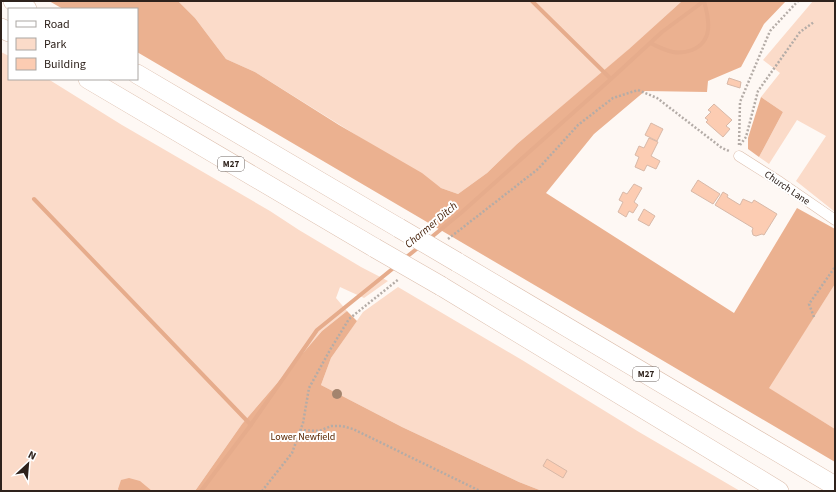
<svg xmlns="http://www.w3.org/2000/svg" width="836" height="492" viewBox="0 0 836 492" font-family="'Source Sans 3',sans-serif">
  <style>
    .green { fill: #fbdbc9 }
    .forest { fill: #ebb190 }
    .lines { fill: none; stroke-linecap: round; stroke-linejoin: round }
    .stream { stroke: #e6ac8c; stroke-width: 4 }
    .building { fill: #fcccb2; stroke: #d8b8a7 }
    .street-casing { stroke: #dcbdab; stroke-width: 11 }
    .highway-casing { stroke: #dcbdab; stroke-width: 20 }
    .path { stroke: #b4aca7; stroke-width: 2.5; stroke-dasharray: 2 2; stroke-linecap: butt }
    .street { stroke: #fff; stroke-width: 10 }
    .highway { stroke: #fff; stroke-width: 19 }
    .highway-bridge-casing { stroke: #dcbdab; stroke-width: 20; stroke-linecap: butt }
    .highway-bridge { stroke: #fff; stroke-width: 19 }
    .tree { fill: #a3846e }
    .labels { text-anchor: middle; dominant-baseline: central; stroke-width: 4; stroke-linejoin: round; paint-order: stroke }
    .shield { fill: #fff; stroke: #6d6460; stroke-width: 1 }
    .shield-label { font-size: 9px; font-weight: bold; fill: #2e221c }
    .street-label { font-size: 10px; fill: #2e221c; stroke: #fff }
    .park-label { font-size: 10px; fill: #592600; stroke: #fff }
    .water-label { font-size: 11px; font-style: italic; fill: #47220a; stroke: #fff }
  </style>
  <rect width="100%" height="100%" fill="#fef8f4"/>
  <path class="green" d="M178 1H682L626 52 517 144 487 173 458 194 441 188 255 72 226 59 195 18Z
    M813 1H835V212L796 181 826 136 797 120 769 164 759 157 783 112 761 97 780 73 763 60Z
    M1 52 9 56V79H48L122 125 270 211 299 230 361 267 388 281 364 298 340 287 336 298 347 311 322 331 242 424 195 491H1Z
    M835 284V429L768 388Z
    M398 287 522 360 639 432 740 491H542L519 482 402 427 321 385 331 358 363 312Z"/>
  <path class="forest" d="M49 1H178L195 18 226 59 255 72 339 125 422 173 441 188 458 194 487 173 517 144 629 49 682 1H786L764 24 741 67 708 81 707 92 645 91 594 134 546 193 734 313 797 208 835 229V284L769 388 835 429V462L594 320 137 52V9H63Z
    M761 97 783 112 759 157 748 149V138Z
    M347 311 357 321 331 358 321 385 402 427 519 482 542 491H195L242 424 322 331Z
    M129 478 140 481 152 491H119L118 489 121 480Z"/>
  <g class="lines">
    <path class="stream" d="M532 1 611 79
      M650 43C657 46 666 51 673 52 679 53 687 52 692 50 714 41 709 19 704 1
      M34 199 251 425
      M428 240 462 212 611 79 662 32 704 1
      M404 259 419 247
      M201 491 250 426 317 330 396 266"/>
  </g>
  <path class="building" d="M729 78 741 82 740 88 727 84Z
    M714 104 732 120 726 126 730 129 723 137 706 122 708 120 705 118 711 112 708 110Z
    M651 123 663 129 657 141 645 135Z
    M649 138 658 142 651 156 660 161 656 169 647 165 644 171 635 167 639 157 635 155 639 146 644 148Z
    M698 180 720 194 713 204 691 191Z
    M634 184 642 188 634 202 638 205 633 213 629 211 626 217 618 212 623 202 619 200 623 192 627 194Z
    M723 192 728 195 727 197 740 205 743 199 752 203 754 200 777 214 764 235 762 234 756 236 753 235 752 231 753 228 715 205Z
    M644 209 655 216 649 226 638 220Z
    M547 459 567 471 563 478 543 466Z"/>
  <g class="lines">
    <g class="street-casing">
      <path id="street" d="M739 156 780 182 835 220"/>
    </g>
    <g class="highway-casing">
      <path id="highway" d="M13 1 27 9
        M1 28 9 32
        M137 74 399 228
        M88 79 375 248
        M457 262 835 486
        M441 286 779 491"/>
    </g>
    <path class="path" d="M739 145 740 102 770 31 798 1
      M740 145 746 137 758 91 800 32 814 22
      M448 239 538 169 578 125 613 98 638 90 657 98 722 148 729 151
      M814 317 809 304 835 267
      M300 430 319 431 331 426H342L353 429 480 491
      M262 491 292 453 303 423 309 388 330 350 349 319 399 279"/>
    <use href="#street" class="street"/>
    <use href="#highway" class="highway"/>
    <g class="highway-bridge-casing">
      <path id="highway-bridge" d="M399 228 457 262
        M375 248 441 286"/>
    </g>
    <use href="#highway-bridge" class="highway-bridge"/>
  </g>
  <circle class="tree" cx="337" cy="394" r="5"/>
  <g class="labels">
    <g class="shield">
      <rect x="218" y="157" width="26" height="14" rx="3"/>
      <rect x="633" y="367" width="26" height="14" rx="3"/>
    </g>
    <g class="shield-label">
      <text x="231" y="164">M27</text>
      <text x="646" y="374">M27</text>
    </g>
    <g class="street-label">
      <text transform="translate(787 188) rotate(34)">Church Lane</text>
    </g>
    <g class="park-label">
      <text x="303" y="437">Lower Newfield</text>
    </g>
    <g class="water-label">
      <text transform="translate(431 225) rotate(-40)">Charmer Ditch</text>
    </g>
  </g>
  <rect width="836" height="492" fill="none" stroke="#2e221c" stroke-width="4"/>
  <rect x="8" y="8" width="130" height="72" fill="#ffffff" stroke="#aba7a4"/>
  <rect x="16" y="21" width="20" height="6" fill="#ffffff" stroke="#aba7a4"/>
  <text x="44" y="28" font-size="12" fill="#2e221c">Road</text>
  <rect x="16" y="38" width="20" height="12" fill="#fbdbc9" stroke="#aba7a4"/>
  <text x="44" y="48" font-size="12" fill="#2e221c">Park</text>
  <rect x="16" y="58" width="20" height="12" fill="#fcccb2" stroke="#aba7a4"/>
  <text x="44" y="68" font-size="12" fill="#2e221c">Building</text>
  <g transform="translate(28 464) rotate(26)" stroke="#ffffff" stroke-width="3" paint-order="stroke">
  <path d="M0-3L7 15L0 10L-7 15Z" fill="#2e221c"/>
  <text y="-6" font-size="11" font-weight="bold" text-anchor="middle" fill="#2e221c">N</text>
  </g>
</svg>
